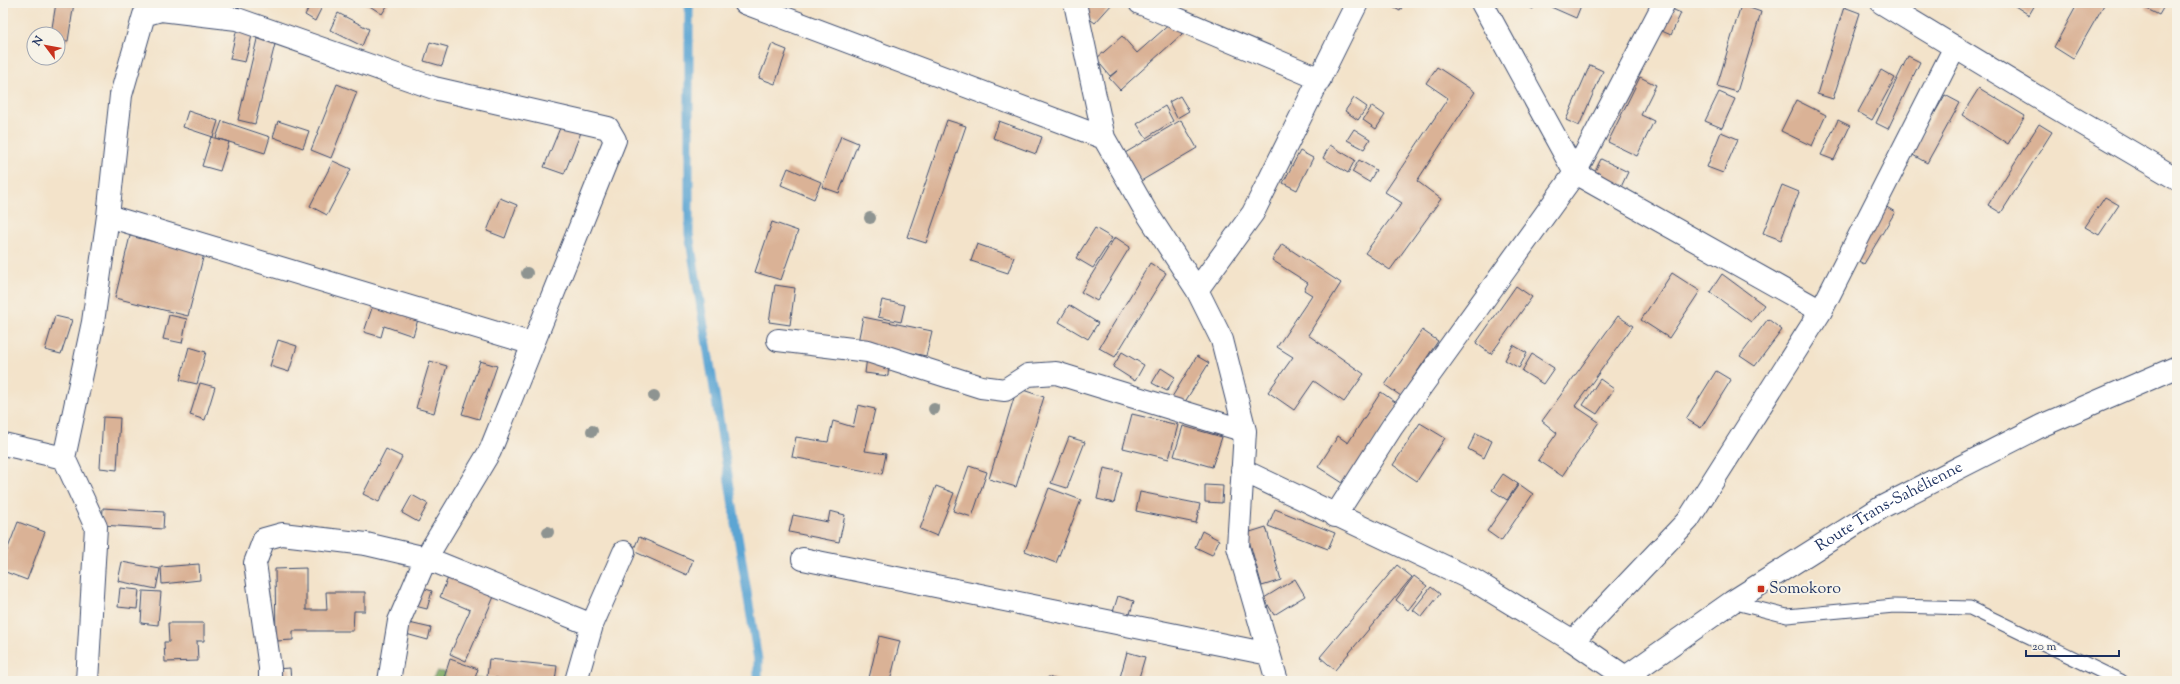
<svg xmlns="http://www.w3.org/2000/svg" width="2180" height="684" viewBox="0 0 2180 684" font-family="'Sorts Mill Goudy',serif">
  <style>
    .forest { fill: #7faa63; stroke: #4d6c60 }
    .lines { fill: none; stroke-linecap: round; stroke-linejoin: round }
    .stream { stroke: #5ca5d3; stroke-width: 9 }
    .building { fill: #dab296 }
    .lane-casing { stroke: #3b4a6e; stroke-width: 15 }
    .street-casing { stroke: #3b4a6e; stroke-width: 24 }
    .highway-casing { stroke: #3b4a6e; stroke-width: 24 }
    .lane { stroke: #fff; stroke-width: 13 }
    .street { stroke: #fff; stroke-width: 22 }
    .highway { stroke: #fff; stroke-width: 22 }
    .tree { fill: #8e9491 }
    .poi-dot { fill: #c8321e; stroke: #f7f3e8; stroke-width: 1.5 }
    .labels { text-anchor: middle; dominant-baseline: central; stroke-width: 4; stroke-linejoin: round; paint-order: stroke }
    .street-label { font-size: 16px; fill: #1b2f5e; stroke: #f7f3e8 }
    .poi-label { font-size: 16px; fill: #1b2f5e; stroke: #f7f3e8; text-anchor: start }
  </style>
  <rect width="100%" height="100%" fill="#f7f3e8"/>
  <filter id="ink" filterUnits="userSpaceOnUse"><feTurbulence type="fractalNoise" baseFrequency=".025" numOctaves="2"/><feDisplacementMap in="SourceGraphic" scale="8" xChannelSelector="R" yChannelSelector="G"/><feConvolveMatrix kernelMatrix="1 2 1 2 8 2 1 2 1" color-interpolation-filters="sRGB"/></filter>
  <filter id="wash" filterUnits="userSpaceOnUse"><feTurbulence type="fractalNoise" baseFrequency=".012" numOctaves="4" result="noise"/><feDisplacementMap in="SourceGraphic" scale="16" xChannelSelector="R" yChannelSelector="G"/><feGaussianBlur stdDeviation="0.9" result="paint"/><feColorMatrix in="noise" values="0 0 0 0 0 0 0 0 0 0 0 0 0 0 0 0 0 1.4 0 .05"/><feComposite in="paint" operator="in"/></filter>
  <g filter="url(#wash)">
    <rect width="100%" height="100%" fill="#f3e3ca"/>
    <path class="forest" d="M437 671 494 681H431Z"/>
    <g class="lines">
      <path class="stream" d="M689 3V234L758 660V681"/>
    </g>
    <g id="blocks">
      <path class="building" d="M56 3H74L68 41 58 40V34H51Z
        M311 3H324L315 21 305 15Z
        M365 3H389L382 14Z
        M1091 3H1113L1095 23 1082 13Z
        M1385 3H1404L1400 11Z
        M1520 3H1536L1533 9Z
        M1552 3H1582L1576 18 1551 7Z
        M2017 3H2036L2029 15 2015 6Z
        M2078 3H2105L2073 59 2054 47Z
        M2147 3H2166L2159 15 2145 8Z
        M1741 5 1761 12 1737 92 1717 86Z
        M1667 7 1681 13 1671 35 1657 29Z
        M1844 7 1860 13 1833 99 1817 94Z
        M338 13 369 29 362 46 330 30Z
        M1172 22 1182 34 1120 90 1109 78 1118 70 1110 76 1096 59 1122 36 1137 53Z
        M237 28 253 32 245 62 230 59Z
        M258 35 276 40 255 124 238 120Z
        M430 42 448 47 442 66 424 61Z
        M772 44 787 50 775 84 759 78Z
        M1908 56 1920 62 1888 129 1876 123Z
        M1590 65 1603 71 1579 126 1566 120Z
        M1437 67 1475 92 1417 181 1441 199 1390 270 1365 253 1402 203 1385 192 1448 98 1426 83Z
        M1881 70 1895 78 1872 120 1858 112Z
        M1640 77 1656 85 1641 115 1654 121 1637 156 1608 142Z
        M337 84 357 92 331 158 311 150Z
        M1979 88 2025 116 2008 144 1962 115Z
        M1719 92 1735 99 1722 128 1705 121Z
        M1945 95 1960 103 1927 163 1911 154Z
        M1180 96 1189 111 1177 118 1169 102Z
        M1354 98 1367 107 1358 120 1345 111Z
        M1796 100 1826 115 1812 146 1781 131Z
        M1165 106 1173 121 1146 138 1137 124Z
        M1372 106 1385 115 1376 129 1363 120Z
        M188 111 218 121 213 137 183 127Z
        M947 120 966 126 926 243 907 237Z
        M1181 120 1197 148 1141 181 1125 153Z
        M1838 120 1850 126 1834 160 1821 155Z
        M222 121 270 137 265 153 216 138Z
        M278 121 309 131 303 148 273 137Z
        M999 121 1042 137 1036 154 993 138Z
        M562 123 582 130 564 174 544 167Z
        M2039 124 2052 132 2001 213 1988 205Z
        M1354 129 1370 139 1364 149 1347 140Z
        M1721 132 1738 139 1723 173 1707 167Z
        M841 136 858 143 839 193 822 187Z
        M211 137 229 142 220 171 202 166Z
        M1330 145 1355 160 1348 173 1323 158Z
        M1300 151 1313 158 1297 190 1283 183Z
        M1601 159 1628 172 1621 187 1594 173Z
        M1359 160 1376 170 1369 182 1352 172Z
        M333 161 351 169 327 215 310 206Z
        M788 168 821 182 814 199 781 185Z
        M1782 185 1799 192 1781 240 1763 233Z
        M2105 197 2119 205 2099 235 2085 227Z
        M500 198 517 205 505 238 487 231Z
        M1880 203 1895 212 1864 264 1849 256Z
        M772 222 798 231 781 280 755 272Z
        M1095 228 1112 238 1093 268 1076 258Z
        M130 236 204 254 188 316 115 298Z
        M1115 237 1130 247 1097 301 1081 292Z
        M977 244 1014 257 1008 273 971 261Z
        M1282 244 1341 283 1308 335 1364 374 1344 402 1314 381 1294 410 1268 392 1293 357 1277 347 1312 295 1304 290 1308 283 1272 260Z
        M1150 263 1166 273 1115 357 1099 348Z
        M1672 273 1700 291 1669 338 1641 320Z
        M1722 274 1764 305 1751 322 1710 292Z
        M775 285 795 288 790 325 769 322Z
        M1516 286 1532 297 1491 354 1476 343Z
        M882 300 905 305 901 322 878 317Z
        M374 302 419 316 413 336 384 326 381 337 364 332Z
        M1069 305 1098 323 1088 339 1059 322Z
        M169 315 187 319 182 343 163 339Z
        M55 316 72 320 61 354 45 350Z
        M1618 316 1633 326 1575 406 1599 422 1562 476 1538 460 1557 433 1542 421Z
        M863 317 932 331 926 356 858 342Z
        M1768 319 1782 330 1755 366 1740 356Z
        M1422 330 1438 341 1401 396 1385 385Z
        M278 340 297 346 289 372 270 366Z
        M1513 345 1527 353 1519 368 1505 360Z
        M189 347 206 352 197 384 180 380Z
        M1122 352 1144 365 1135 381 1113 367Z
        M1532 354 1554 368 1543 384 1522 371Z
        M1197 356 1209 363 1183 405 1172 397Z
        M867 357 889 359 888 376 865 373Z
        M430 361 447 366 434 413 416 408Z
        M480 361 497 366 479 419 462 414Z
        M1161 368 1175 377 1167 391 1152 383Z
        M1716 371 1731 380 1701 428 1686 419Z
        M1600 379 1614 389 1597 414 1583 405Z
        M200 383 215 387 205 420 190 415Z
        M1017 388 1044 397 1016 487 989 479Z
        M1381 392 1398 404 1346 485 1318 467 1338 436 1348 443Z
        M858 405 875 409 865 451 886 454 882 474 792 457 796 437 828 442 833 421 853 427Z
        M1132 414 1178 425 1169 459 1123 448Z
        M103 417 120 418 117 470 100 468Z
        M1420 423 1445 438 1417 481 1393 465Z
        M1183 426 1222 437 1212 467 1174 456Z
        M1476 433 1492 441 1484 458 1468 449Z
        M1069 437 1085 442 1067 488 1051 483Z
        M386 449 402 457 379 502 363 494Z
        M969 466 987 472 972 517 953 511Z
        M1104 468 1122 472 1114 503 1097 499Z
        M1503 474 1518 484 1507 500 1492 490Z
        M1519 484 1533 494 1501 541 1487 531Z
        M1205 485 1223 486 1222 503 1205 502Z
        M936 486 954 493 937 536 920 529Z
        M1049 488 1081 500 1056 563 1025 551Z
        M1140 492 1200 504 1196 523 1136 511Z
        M412 495 428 504 418 522 402 513Z
        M103 508 164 512 163 529 102 525Z
        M1275 509 1335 533 1328 549 1268 526Z
        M830 511 845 515 839 542 789 532 793 515 828 522Z
        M18 522 45 532 27 580 3 571V561Z
        M1266 527 1281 580 1262 586 1247 533Z
        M1202 531 1219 540 1212 555 1195 547Z
        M639 537 693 560 687 575 633 551Z
        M122 562 160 569 156 589 118 581Z
        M199 564 200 580 162 584 161 567Z
        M1397 565 1412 577 1335 670 1320 657Z
        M306 568V610H327L326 592H365V611H354L353 631H293V640L276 641 275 569Z
        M450 573 496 592 466 661 450 654 470 610 440 597Z
        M1414 576 1427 586 1408 610 1396 600Z
        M1295 579 1305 596 1274 615 1264 598Z
        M416 586 432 591 427 609 411 605Z
        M1431 587 1440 594 1422 617 1413 610Z
        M120 588 139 590 137 609 118 607Z
        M143 591 161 592 158 625 141 623Z
        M1118 596 1134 601 1129 617 1113 612Z
        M168 623H204V641H197L198 661 165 662 164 642H169Z
        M409 623 431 628 428 640 406 634Z
        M879 636 900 641 890 681 869 678Z
        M1127 652 1145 657 1138 681H1119Z
        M450 659 478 669 474 681H443Z
        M489 659 557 666 555 681H522L487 677Z
        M290 668 291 681H275V669Z
        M1048 677 1060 681H1047Z"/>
    </g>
  </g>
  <g filter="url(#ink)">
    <use href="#blocks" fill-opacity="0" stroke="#3b4a6e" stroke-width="1"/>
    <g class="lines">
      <g class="lane-casing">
        <path id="lane" d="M1732 602 1787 616 1894 606 1970 608 2121 681"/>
      </g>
      <g class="street-casing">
        <path id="street" d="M745 3 1104 138
          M1075 3 1104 138 1145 210 1197 290 1222 340 1245 431 1238 547 1277 681
          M1140 3 1320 79
          M1482 3 1575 173 1821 311
          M1882 3 2039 98 2177 179
          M108 216 533 344
          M1197 290 1253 213 1357 3
          M778 340 868 351 981 387 1005 390 1028 375 1056 373 1245 431
          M3 444 64 458
          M1242 470 1473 580 1573 641 1631 681
          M1335 516 1392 427 1575 173 1664 3
          M803 559 1269 654
          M1573 641 1688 520 1821 311 1955 47
          M87 681 96 527 64 458 93 322 108 216 121 95 144 15 161 10 237 19 434 88 608 128 615 140 490 451 426 558 399 621 389 681
          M270 681V668L255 563 264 539 282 534 366 544 426 558 592 625
          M576 681 592 625 624 552"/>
      </g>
      <g class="highway-casing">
        <g id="highway">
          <path id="s1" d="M1620 681 1732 602 1882 507 2043 425 2177 367"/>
        </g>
      </g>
      <use href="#lane" class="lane"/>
      <use href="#street" class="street"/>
      <use href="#highway" class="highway"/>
    </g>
    <g class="tree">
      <circle cx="870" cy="218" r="6"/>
      <circle cx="527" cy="273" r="6"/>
      <circle cx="654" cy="396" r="6"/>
      <circle cx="934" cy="409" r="6"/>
      <circle cx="592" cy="431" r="6"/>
      <circle cx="548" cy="532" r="6"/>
    </g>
  </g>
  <rect class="poi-dot" x="1757" y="585" width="8" height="8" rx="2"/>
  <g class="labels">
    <g class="street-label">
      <text stroke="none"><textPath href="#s1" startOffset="321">Route Trans-Sahélienne</textPath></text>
    </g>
    <g class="poi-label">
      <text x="1769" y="589">Somokoro</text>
    </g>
  </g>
  <rect width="2180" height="684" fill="none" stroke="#f7f3e8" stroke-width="16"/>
  <g transform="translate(46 46) rotate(302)"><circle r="19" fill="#f7f3e8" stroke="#9fa5b1"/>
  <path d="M0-3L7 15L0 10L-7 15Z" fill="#c8321e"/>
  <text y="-6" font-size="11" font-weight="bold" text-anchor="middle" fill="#1b2f5e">N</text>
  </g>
  <path d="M2026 650v6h93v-6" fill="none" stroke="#1b2f5e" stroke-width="2"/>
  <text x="2032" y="650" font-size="12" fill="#1b2f5e" stroke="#f7f3e8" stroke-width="3" paint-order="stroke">20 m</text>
</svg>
